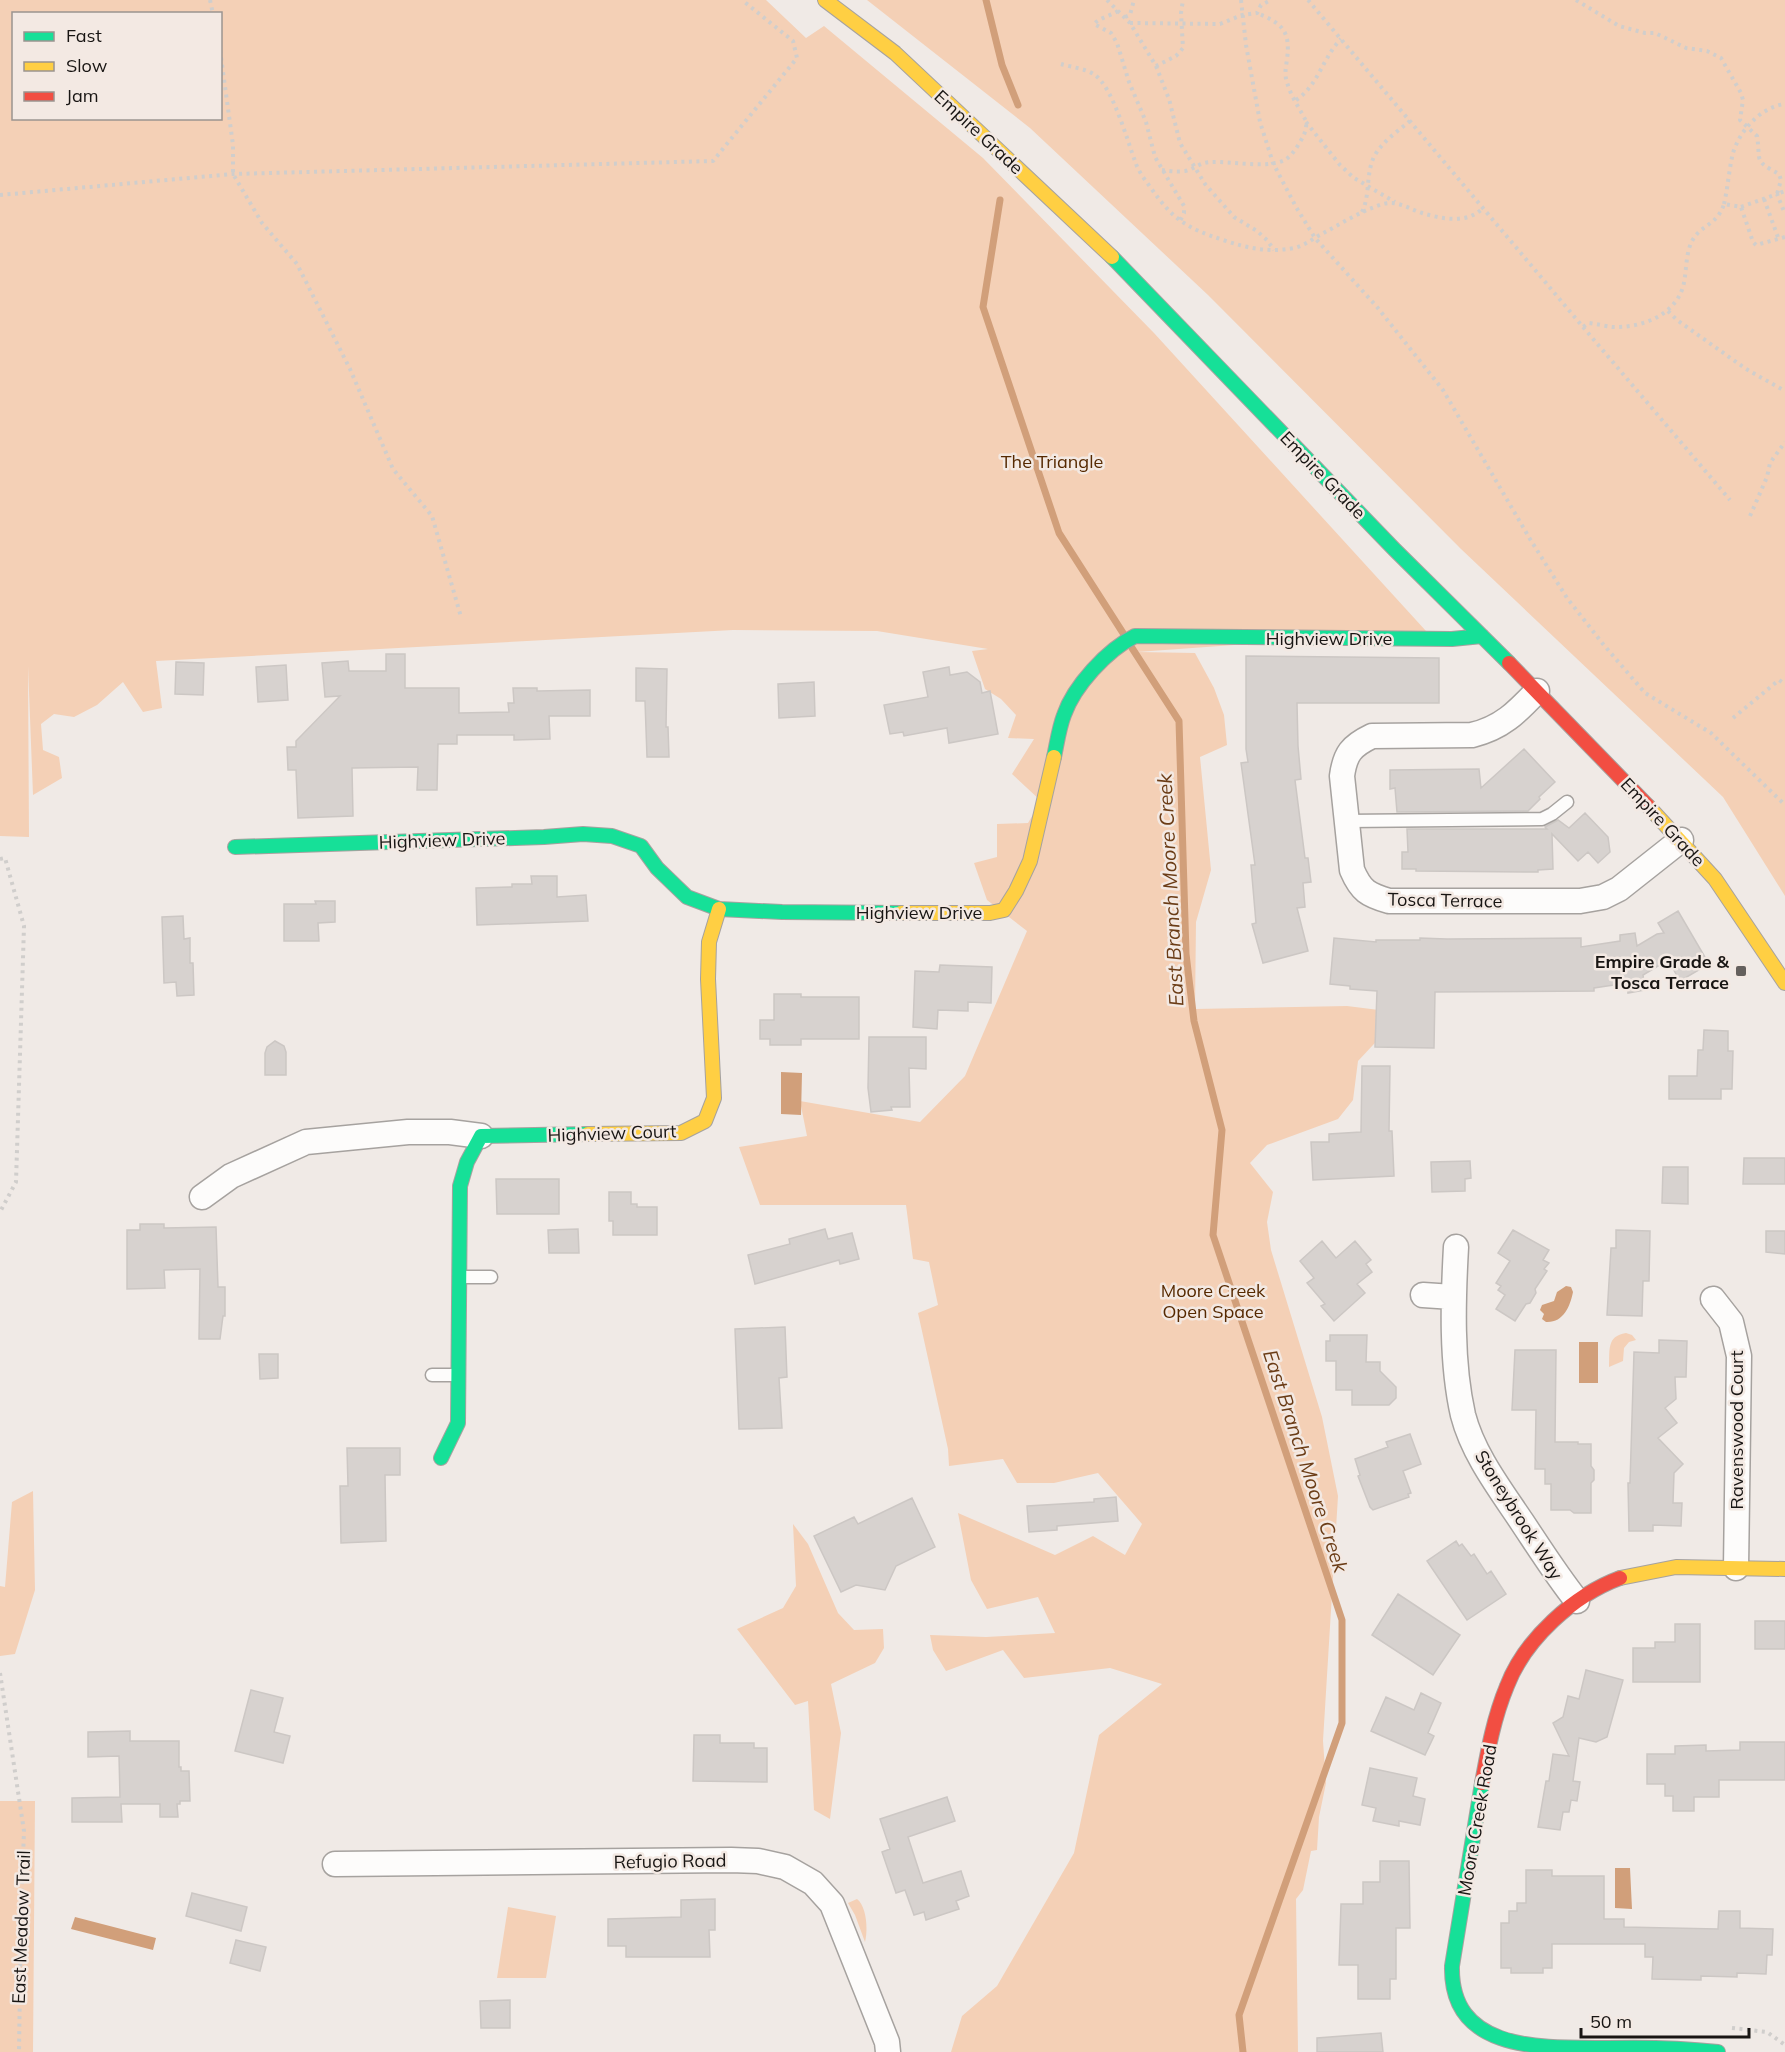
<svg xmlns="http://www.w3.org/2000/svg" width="1785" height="2052" viewBox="0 0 1785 2052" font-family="Mulish,sans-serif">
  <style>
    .green { fill: #f4d0b6; fill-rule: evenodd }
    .water { fill: #d19f7a }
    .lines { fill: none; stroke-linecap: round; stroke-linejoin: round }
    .stream { stroke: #d19f7a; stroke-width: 7 }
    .building { fill: #d7d2cf; stroke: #ccc7c4; stroke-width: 1.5 }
    .lane-casing { stroke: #a6a29f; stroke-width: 15 }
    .street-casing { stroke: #a6a29f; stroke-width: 27 }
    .fast-casing { stroke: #a6a29f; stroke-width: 16 }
    .slow-casing { stroke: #a6a29f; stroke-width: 16 }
    .jam-casing { stroke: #a6a29f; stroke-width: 16 }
    .path { stroke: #d0cecc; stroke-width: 4; stroke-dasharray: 3 4.5; stroke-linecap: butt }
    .lane { stroke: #fdfcfb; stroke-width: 12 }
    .street { stroke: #fdfcfb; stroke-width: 24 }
    .fast { stroke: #16e098; stroke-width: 14 }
    .slow { stroke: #ffcf43; stroke-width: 14 }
    .jam { stroke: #f24e42; stroke-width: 14 }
    .poi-dot { fill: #64605d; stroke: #f3e9e3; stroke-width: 2 }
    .labels { text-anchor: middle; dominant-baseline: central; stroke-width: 5; stroke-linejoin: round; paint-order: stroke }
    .street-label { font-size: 18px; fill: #181513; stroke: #f3e9e3 }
    .park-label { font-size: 18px; fill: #562900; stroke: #f3e9e3 }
    .poi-label { font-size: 18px; font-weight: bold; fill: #181513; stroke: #f3e9e3; text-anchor: end }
    .water-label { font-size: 20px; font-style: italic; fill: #6b3c16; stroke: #f3e9e3 }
  </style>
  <rect width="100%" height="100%" fill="#f0eae6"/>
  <path class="green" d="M0 0H766L806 38 824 26 983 158 1154 333 1426 631 1137 652 1195 653 1214 688 1224 715 1227 745 1200 757 1211 870 1196 922 1195 1009 1347 1006 1403 1013 1358 1061 1353 1100 1338 1119 1267 1145 1250 1163 1273 1192 1267 1222 1271 1250 1322 1417 1338 1496 1323 1741 1326 1783 1319 1817 1317 1850 1311 1851 1303 1890 1296 1899 1298 2052H951L962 2016 997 1986 1074 1853 1099 1735 1162 1684 1110 1668 1024 1678 1003 1650 946 1671 933 1650 930 1635 986 1637 1055 1633 1038 1597 987 1609 971 1580 958 1513 1055 1555 1093 1536 1125 1555 1142 1524 1098 1473 1054 1483H1017L1003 1459 949 1466 948 1449 918 1313 938 1305 929 1262 913 1259 906 1205H760L739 1147 807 1136 800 1101 920 1122 965 1076 1027 931 987 900 974 863 997 857V824L1028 823 1041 801 1012 774 1034 739 1008 738 1016 715 1001 699 985 689 972 651 988 649 877 631 733 630 156 661 162 708 143 712 123 682 97 705 74 717 54 714 41 724 43 750 59 757 62 778 33 795 28 666 29 837 0 836ZM14 14H220V118H14Z
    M867 0H1785V896L1723 797 1461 549 1208 295 1030 128Z
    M1626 1333 1632 1335 1636 1340 1629 1342 1624 1348 1623 1361 1609 1367C1610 1351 1606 1336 1626 1333Z
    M33 1491 35 1590 15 1654 0 1656V1586L5 1587 12 1502Z
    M793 1524 808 1544 838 1613 854 1630 883 1629 884 1648 875 1663 831 1684 841 1733 830 1819 814 1810 808 1701 795 1705 737 1629 783 1608 796 1586Z
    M0 1801H35L33 2052H0Z
    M857 1899C867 1907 868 1930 865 1942L855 1915 848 1903Z
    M508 1907 556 1916 546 1978H497Z"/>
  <path class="water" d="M781 1072 802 1073 801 1115 781 1114Z
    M1566 1286 1571 1287 1573 1292C1570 1307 1563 1323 1546 1322L1542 1319 1544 1314 1540 1310 1542 1305 1554 1301 1557 1292Z
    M1579 1342H1598V1383H1579Z
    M1615 1868H1630L1632 1909 1615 1908Z
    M75 1917 156 1938 153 1950 71 1929Z"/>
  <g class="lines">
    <path class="stream" d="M986 0 1002 65 1018 105
      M1000 200 983 307 1059 533 1123 633
      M1132 648 1179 721 1186 954 1194 1021 1222 1130 1213 1235 1342 1620V1723L1239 2015 1243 2052"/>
  </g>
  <path class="building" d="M386 654H405V688H459V713L509 712 508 703H514L513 688H537V691L590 690V716H549L550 739 514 740V735H457V744H438L437 790H417L418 767 352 768 353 816 298 818 296 770H288L287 747H296V741L340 696 325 697 322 663 348 661 349 671H386Z
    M1246 656 1439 658V703H1297L1298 746 1301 779 1295 780 1305 858H1308L1311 882 1303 883 1305 907 1297 908 1308 951 1263 963 1252 924 1256 923 1251 865H1255L1241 763 1248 762 1246 749Z
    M176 662 204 663 203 695 175 694Z
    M286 665 288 700 258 702 256 667Z
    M949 667 950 675 967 672 980 682 982 693 990 691 998 734 949 743 947 728 904 736 903 732 890 734 884 705 928 697 923 672Z
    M636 668 667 669 666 727H668L669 757H647L645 701H636Z
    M814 682 815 716 779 718 778 684Z
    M1524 749 1555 782 1539 797 1540 799 1528 811 1397 812 1395 788 1390 789V770L1479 769 1481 788Z
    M1585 813 1608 837 1610 852 1598 863 1588 852 1578 861 1552 834 1553 869 1538 870V872L1416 871V869H1402V852H1408L1407 829H1547L1545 827 1558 820 1569 828Z
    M531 876H557V897L586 895 588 921 477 925 476 888 512 887V884H532Z
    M315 901H335V922L318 923 319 941H284V904H316Z
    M1678 911 1709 964 1680 981 1668 960 1643 975 1645 990 1628 993 1627 983 1594 988V991L1435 992 1434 1048 1375 1047 1377 991 1350 989V986L1330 984 1334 938 1376 942V940H1420V938L1447 939 1581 938V947L1620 941V935L1635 933 1637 946 1657 934 1664 933 1658 923Z
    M183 916 184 939 190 938V963H193L194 995 177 996 176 982 164 983 162 917Z
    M940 965 992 967 991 1003 968 1002V1011L938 1010 937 1029 913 1027 915 971 939 972Z
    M774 994H801V997H859V1039H801V1045H770V1039H760V1020H774Z
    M1704 1030 1728 1031V1051H1733L1732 1089H1721V1099H1669V1076H1697L1698 1050H1703Z
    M869 1037H926V1069L909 1068 910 1107H891L892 1110 871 1112 868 1088Z
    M275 1041 284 1046 286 1052V1075H265V1053L267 1047Z
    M1362 1066H1390L1389 1131H1392L1394 1176 1313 1180 1311 1142H1329V1134L1361 1132Z
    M1744 1158H1785V1184H1743Z
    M1470 1161 1471 1178 1465 1179V1191L1432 1192 1431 1162Z
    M1663 1167H1688V1204L1662 1203Z
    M496 1179H559V1214H497Z
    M609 1192H631V1204H637V1207H657V1235H613V1221H609Z
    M140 1224H164V1228L216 1227 218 1287H225V1316H223L220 1339H199L200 1269 164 1270 165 1288 127 1289V1230H140Z
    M578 1229 579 1253H549L548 1230Z
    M825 1229 828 1239 852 1233 859 1259 840 1264 839 1260 755 1284 748 1255 790 1244 789 1239Z
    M1513 1230 1549 1250 1543 1260 1549 1263 1544 1269 1547 1271 1535 1289 1536 1293 1530 1303 1526 1304 1515 1321 1496 1309 1505 1295 1498 1290 1501 1286 1496 1283 1510 1261 1498 1253Z
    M1616 1230 1650 1231 1649 1281H1643L1642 1316 1607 1315 1611 1248H1616Z
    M1766 1231H1785V1254L1766 1252Z
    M1322 1241 1336 1258 1355 1241 1371 1260 1366 1264 1372 1272 1357 1284 1365 1293 1334 1321 1321 1306 1325 1304 1307 1283 1314 1278 1300 1261Z
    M785 1327 787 1377 779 1378 782 1428 739 1429 735 1329Z
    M1330 1335H1367L1366 1362H1380V1371L1396 1387V1398L1389 1405H1352V1390H1336V1361H1326V1341H1330Z
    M1659 1340 1687 1341 1686 1377H1675L1676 1399 1665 1408 1677 1423 1658 1438 1683 1464 1674 1473 1673 1503H1682L1681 1526 1653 1525V1531H1629L1628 1483H1630L1634 1352 1659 1353Z
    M1515 1350H1556L1555 1442H1578V1444H1591V1466L1594 1470V1480L1591 1483V1513H1574L1570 1510H1551V1484H1545V1469H1535L1536 1410H1512Z
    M259 1354H278V1378L260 1379Z
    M1410 1434 1421 1464 1403 1471 1411 1493 1408 1494 1409 1497 1373 1510 1370 1507 1358 1476 1360 1475 1355 1459 1388 1447 1386 1442Z
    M347 1448H400V1475H385L386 1541 341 1543 340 1486H348Z
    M1116 1497 1118 1521 1057 1526V1530L1029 1532 1027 1506 1094 1502V1499Z
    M912 1498 935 1547 896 1566 885 1590 856 1585 841 1592 814 1536 854 1517 858 1524Z
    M1456 1541 1459 1546 1462 1544 1471 1556 1474 1554 1487 1574 1491 1571 1506 1594 1467 1620 1427 1561Z
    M1398 1594 1460 1635 1433 1675 1372 1635Z
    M1755 1621H1785V1649H1755Z
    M1675 1624H1700V1682H1633V1648H1655V1642H1675Z
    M1586 1670 1623 1680 1607 1737 1596 1742 1579 1738 1573 1781 1580 1782 1577 1801 1571 1800 1569 1812H1563L1560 1830 1538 1827 1546 1781H1549L1553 1754 1569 1756 1553 1723 1563 1717 1568 1696 1579 1699Z
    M251 1690 283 1698 274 1732 290 1736 283 1763 235 1751Z
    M1421 1693 1441 1703 1428 1733 1434 1736 1425 1755 1371 1731 1386 1697 1414 1710Z
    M130 1731V1741H179V1767H181V1771H189L190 1801H180V1804H177L178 1817H160V1804H121L122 1822H72V1798L120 1797 119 1756 88 1757V1732Z
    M694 1735H720V1743H754V1748H767V1782L693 1781Z
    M1740 1742H1785V1780H1719V1797H1694V1811H1673V1796H1665V1784H1647V1754H1675V1746L1706 1745V1751L1740 1750Z
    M1370 1768 1417 1778 1413 1796 1425 1799 1420 1825 1399 1821V1826L1373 1821 1376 1808 1362 1805Z
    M947 1797 955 1821 908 1837 923 1883 961 1871 969 1896 956 1901 959 1909 926 1920 924 1912 914 1915 905 1890 896 1893 882 1852 890 1849 880 1819Z
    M1380 1861H1409L1410 1928H1396V1979H1390V1999H1358V1965H1339L1341 1904H1363V1882H1380Z
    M1526 1870H1552V1876H1604V1919H1624V1927L1718 1929 1719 1911H1740V1928L1773 1929 1772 1955H1767L1766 1974 1737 1973V1977L1701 1976V1980L1652 1979 1653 1957H1645V1944H1552V1968H1543V1973H1511V1968H1501V1923H1509V1911H1517V1903H1526Z
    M192 1893 247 1907 241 1931 186 1916Z
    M715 1899V1930H709L710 1957H626V1946H608V1919L681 1917V1900Z
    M236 1940 266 1947 260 1971 230 1963Z
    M510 2000V2028H481L480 2001Z
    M1381 2033 1383 2052H1317V2038Z"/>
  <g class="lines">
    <g class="lane-casing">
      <path id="lane" d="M1347 821 1542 819 1552 814 1567 802
        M461 1277H491
        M432 1375H457"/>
    </g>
    <g class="street-casing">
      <path id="street" d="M1537 691C1517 712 1502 728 1472 735L1372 736C1351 746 1345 754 1342 776L1352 870C1361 891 1368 895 1389 901H1580L1603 897 1619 889 1681 840
        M202 1197 231 1176 306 1142 408 1132H450L481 1136
        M1456 1247C1453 1301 1451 1362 1463 1415 1473 1454 1500 1489 1522 1522 1540 1549 1557 1576 1577 1601
        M1423 1295 1453 1297
        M1713 1299 1731 1322 1739 1356 1736 1568
        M335 1864 731 1860 758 1861 785 1867 813 1883 832 1904 887 2042 888 2052"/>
    </g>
    <g class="fast-casing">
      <path id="fast" d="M1112 257 1394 549 1509 663
        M1054 757C1057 743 1059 728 1064 715 1074 686 1107 650 1135 636L1452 639 1482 636
        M235 847 544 837 583 834 612 836 641 846 657 868 687 897 719 909 782 912 901 913
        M441 1458 458 1423 460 1186 467 1162 481 1136 588 1134
        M1482 1783 1452 1966C1450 2052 1541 2048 1608 2048 1645 2047 1681 2048 1718 2052"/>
    </g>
    <g class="slow-casing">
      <path id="slow" d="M825 0 895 53 1112 257
        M1648 806 1715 879 1785 983
        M901 913H990L1004 910 1016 891 1030 861 1054 757
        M588 1134 681 1133 705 1121 714 1098 708 979 709 942 719 909
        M1620 1578 1676 1567 1785 1569"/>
    </g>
    <g class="jam-casing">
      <path id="jam" d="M1509 663 1648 806
        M1482 1783C1488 1750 1494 1717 1507 1686 1525 1639 1574 1595 1620 1578"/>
    </g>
    <path class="path" d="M210 0 213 14
      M1107 0 1130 23 1156 66 1176 56 1183 48 1181 13 1183 0
      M1241 0 1246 45 1260 122 1273 163 1296 207 1315 238 1377 307 1443 390 1530 539 1567 598 1603 644 1645 693 1711 733 1785 805
      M1308 0 1583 327 1589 323C1597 324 1605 326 1612 327 1641 328 1674 316 1683 287 1687 272 1685 255 1692 241 1701 224 1717 226 1724 204L1741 207 1753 242 1756 245 1785 237
      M1576 0 1619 26 1645 33H1655L1686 48 1707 51 1721 58 1741 93 1743 100 1740 120 1757 136C1761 162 1753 160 1779 174L1781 180 1777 194 1785 191
      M1118 11C1110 16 1099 18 1094 24L1111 33 1117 43 1129 82 1146 122 1155 157 1184 206V213L1180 221
      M1125 17 1130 15 1134 0
      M1130 23 1220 24 1242 15 1257 13 1261 5 1271 0
      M220 50 233 145V174L262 223 297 264 350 369 393 469 432 516 461 617
      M1061 64C1071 67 1087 69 1095 75 1113 88 1127 140 1135 161 1138 171 1145 180 1151 188 1173 220 1187 228 1223 240 1247 248 1268 253 1294 248 1303 246 1310 241 1318 236 1339 225 1360 211 1383 204 1398 200 1409 209 1422 213 1442 219 1466 224 1482 209
      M1156 66 1169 99 1180 143 1205 184 1234 217 1257 231 1267 240 1274 250
      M1296 100C1318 86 1323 57 1341 39
      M1306 122 1340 165 1354 178 1395 202
      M1162 170C1169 171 1177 172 1185 171 1194 169 1201 162 1211 162 1232 161 1265 169 1285 160 1291 156 1296 149 1300 142 1304 135 1307 130 1306 121 1300 109 1290 95 1287 82 1284 74 1286 68 1287 59 1291 30 1281 23 1257 13
      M0 195 233 174 713 161 797 58 793 41 742 0
      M1764 199 1779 240
      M1724 204C1728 187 1729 169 1733 153 1740 130 1761 107 1785 104
      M1741 207 1777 194 1785 214
      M1362 212C1370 196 1366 176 1373 159 1380 143 1397 132 1410 121
      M1668 311 1677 320 1746 369 1785 391
      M1583 327 1730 500
      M1750 516 1767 477 1770 463 1785 442
      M1733 718 1779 680 1785 684
      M0 859 5 858 24 926 16 1182 0 1212
      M0 1673 24 1831 21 1911 19 2052
      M1732 2028 1767 2032 1785 2045"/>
    <use href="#lane" class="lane"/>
    <use href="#street" class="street"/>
    <use href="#fast" class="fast"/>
    <use href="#slow" class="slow"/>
    <use href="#jam" class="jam"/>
  </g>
  <rect class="poi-dot" x="1735" y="965" width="12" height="12" rx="3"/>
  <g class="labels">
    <g class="street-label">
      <text transform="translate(979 132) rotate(43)">Empire Grade</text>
      <text transform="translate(1323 475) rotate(46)">Empire Grade</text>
      <text x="1329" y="638">Highview Drive</text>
      <text transform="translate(1663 822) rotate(47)">Empire Grade</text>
      <text transform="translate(442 840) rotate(-2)">Highview Drive</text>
      <text transform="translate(1445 900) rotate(1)">Tosca Terrace</text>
      <text x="919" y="912">Highview Drive</text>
      <text transform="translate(612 1133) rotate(-2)">Highview Court</text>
      <text transform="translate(1736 1430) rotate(-90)">Ravenswood Court</text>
      <text transform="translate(1519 1515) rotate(58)">Stoneybrook Way</text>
      <text transform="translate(1477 1820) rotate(-80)">Moore Creek Road</text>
      <text transform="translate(670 1861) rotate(-1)">Refugio Road</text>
      <text transform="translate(21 1927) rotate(-88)">East Meadow Trail</text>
    </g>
    <g class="park-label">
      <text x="1052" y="461">The Triangle</text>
      <text x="1213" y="1290">Moore Creek<tspan x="1213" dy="21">Open Space</tspan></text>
    </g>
    <g class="poi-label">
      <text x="1729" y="961">Empire Grade &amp;<tspan x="1729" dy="21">Tosca Terrace</tspan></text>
    </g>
    <g class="water-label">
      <text transform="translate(1170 890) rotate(-93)">East Branch Moore Creek</text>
      <text transform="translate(1306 1461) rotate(72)">East Branch Moore Creek</text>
    </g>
  </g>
  <rect x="12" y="12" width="210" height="108" fill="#f3e9e3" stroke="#9b9490" stroke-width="1.5"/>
  <rect x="24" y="32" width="30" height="9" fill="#16e098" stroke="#9b9490" stroke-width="1.5"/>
  <text x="66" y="42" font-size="18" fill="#181513">Fast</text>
  <rect x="24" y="62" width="30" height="9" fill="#ffcf43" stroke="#9b9490" stroke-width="1.5"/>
  <text x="66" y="72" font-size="18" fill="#181513">Slow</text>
  <rect x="24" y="92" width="30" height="9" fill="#f24e42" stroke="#9b9490" stroke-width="1.5"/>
  <text x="66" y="102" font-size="18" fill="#181513">Jam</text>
  <path d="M1581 2028v9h168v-9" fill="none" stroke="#181513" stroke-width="3"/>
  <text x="1590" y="2028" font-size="18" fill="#181513" stroke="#f3e9e3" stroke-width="4.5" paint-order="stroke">50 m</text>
</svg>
